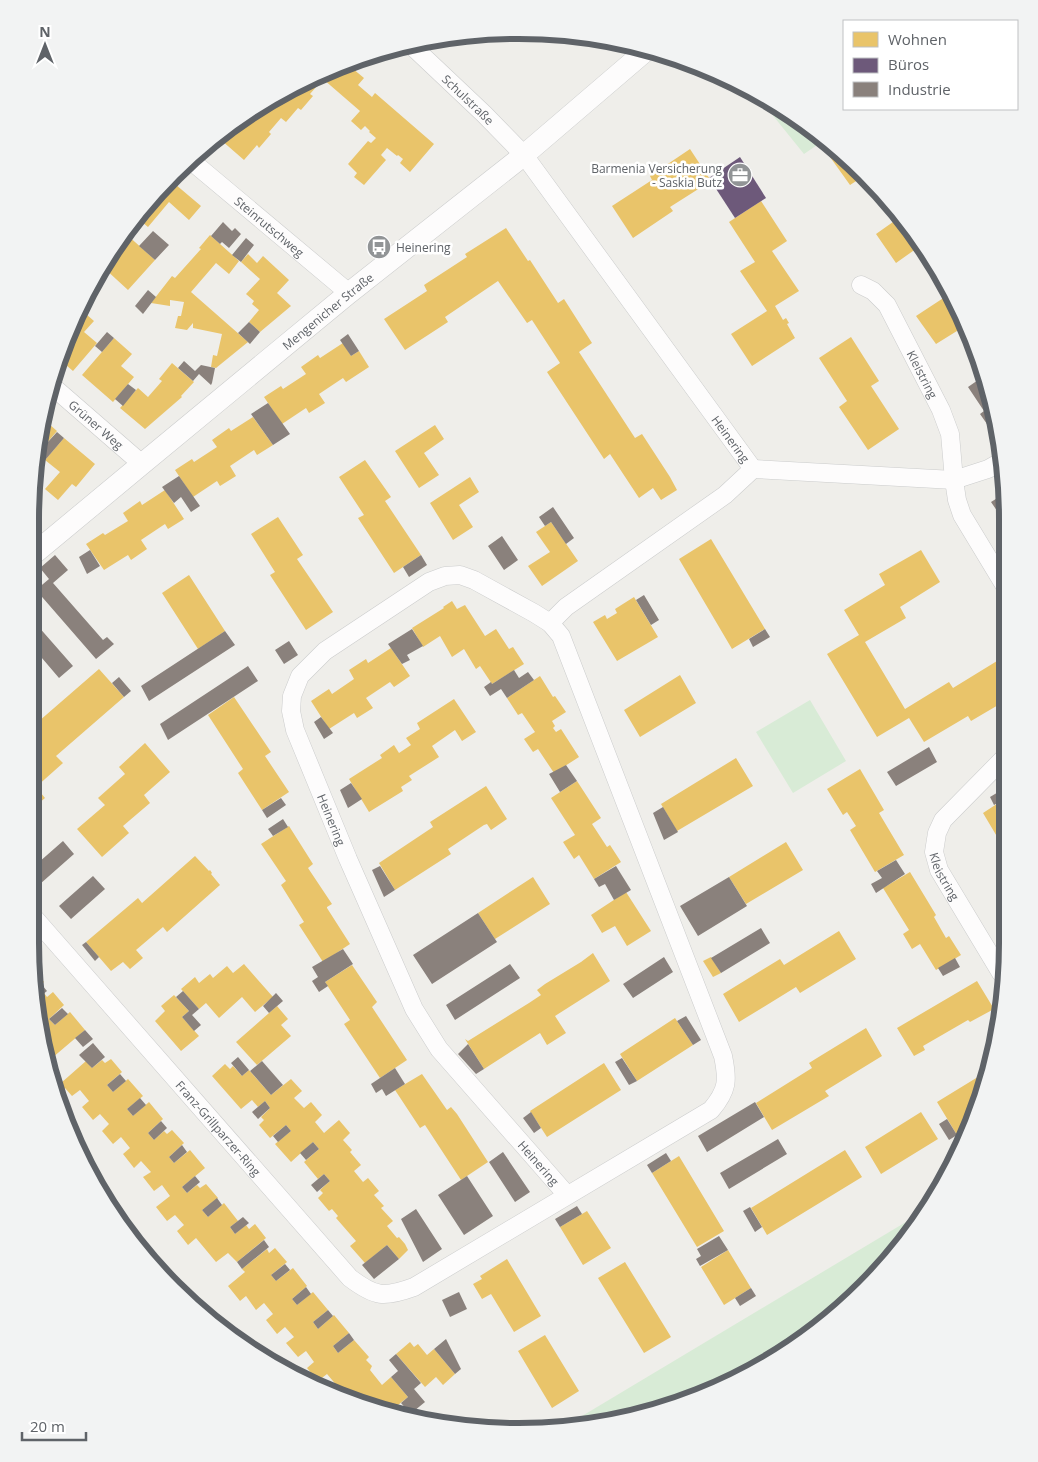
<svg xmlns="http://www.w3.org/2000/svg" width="1038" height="1462" viewBox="0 0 1038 1462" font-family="'Open Sans',sans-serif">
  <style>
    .green { fill: #d8ebd6 }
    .homes { fill: #e9c46a }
    .offices { fill: #6d597a }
    .industry { fill: #8a817c }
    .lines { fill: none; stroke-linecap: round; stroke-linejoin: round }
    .minor-casing { stroke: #cbcccc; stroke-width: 19 }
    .tertiary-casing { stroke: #cbcccc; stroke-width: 22 }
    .minor { stroke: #fdfcfc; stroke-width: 18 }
    .tertiary { stroke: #fdfcfc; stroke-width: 21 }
    .labels { text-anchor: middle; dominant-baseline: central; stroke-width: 5; stroke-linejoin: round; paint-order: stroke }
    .street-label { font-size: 12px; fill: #5f6368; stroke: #fff }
    .poi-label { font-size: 12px; fill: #5f6368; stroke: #fff; text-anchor: end }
    .rim { fill: none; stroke: #5f6368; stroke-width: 6 }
  </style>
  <rect width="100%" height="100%" fill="#efeeea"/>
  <path class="green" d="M765 99 817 131 826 139 804 154 762 102Z
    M810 700 846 761 793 793 756 732Z
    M926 1210 907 1240 841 1311 706 1395 583 1428H562Z"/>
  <path class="homes" d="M346 63 364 78 358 85 372 97 375 93 434 144 410 172 400 163 403 159 398 155 397 156 387 148 381 155 386 160 364 185 354 177 357 173 348 164 368 141 371 143 376 138 369 132 370 131 365 126 361 130 351 121 360 111 323 79 310 94 313 96 301 110 298 108 286 122 281 118 269 132 271 134 259 148 257 145 244 160 221 140 234 125 275 95Z
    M690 149 711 181 670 207 673 211 633 238 612 206 652 180 650 176Z
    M838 151 864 176 850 185 830 157Z
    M169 179 201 206 189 220 169 202 148 227 136 217 151 197Z
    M761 201 787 241 772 251 799 291 775 306 783 320 786 318 789 323 787 324 795 338 752 366 731 334 767 311 740 271 755 262 729 222Z
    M900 217 920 246 896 263 876 234Z
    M506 228 528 261 530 260 558 303 564 299 592 343 579 352 635 438 642 434 670 477 677 490 661 500 653 488 639 498 610 454 604 459 547 372 560 363 532 320 527 323 498 281 445 317 448 322 405 350 384 319 427 291 424 285 467 257 465 254Z
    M125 233 155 260 128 290 104 268 120 251 116 246Z
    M210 235 239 261 229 274 216 263 191 292 248 342 216 368 211 367 213 355 217 356 222 334 193 328V323L187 330 175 328 178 316H181L184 302 170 300V306L151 303 172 276 175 278 201 249 199 248Z
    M248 254 257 263 263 256 289 280 277 293 291 306 260 332 249 322 259 310 252 304 254 301 246 294 260 279 241 262Z
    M951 293 958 303 965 326 936 344 916 316Z
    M79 308 94 321 84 332 97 343 73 371 59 359 67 332Z
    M851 337 879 381 871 386 899 429 868 450 839 407 847 401 819 358Z
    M114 338 132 354 121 366 134 377 113 402 82 375Z
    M343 343 351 356 359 351 369 367 346 382 343 378 319 394 325 403 309 413 306 408 282 424 264 397 281 386 283 389 306 374 301 367 318 355 320 358Z
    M172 363 194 382 181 396 182 397 145 429 120 408 138 388 148 397 162 381 159 379Z
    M41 417 57 431 41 450 37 446Z
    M253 417 273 445 257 455 254 450 230 466 236 476 220 486 217 481 193 497 175 470 192 459 194 462 217 447 212 440 229 428 231 431Z
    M435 425 444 439 424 453 439 475 419 488 395 451Z
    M64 438 95 464 76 487 72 484 58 500 45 489 60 472 45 460Z
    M365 460 391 497 385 501 421 555 394 573 358 518 364 515 339 477Z
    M470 477 479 492 459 505 473 527 453 540 430 503Z
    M165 490 184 519 168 529 165 524 141 540 147 549 131 560 128 555 104 570 86 544 103 533 105 535 128 521 123 513 140 501 142 505Z
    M1004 490V503L998 494Z
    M278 517 303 555 297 559 333 612 306 630 270 575 275 572 251 534Z
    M551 522 578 561 542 586 528 566 550 552 536 532Z
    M711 539 765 629 732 649 679 559Z
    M921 550 940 582 900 607 906 618 865 642 905 709 949 682 953 688 997 661 1005 674V701L971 721 968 716 924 742 909 718 877 737 827 654 859 635 844 610 885 585 879 574Z
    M189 575 225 631 198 649 162 593Z
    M634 597 658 637 617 661 593 622 605 615 607 619 617 613 615 609Z
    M452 601 457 609 465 605 485 636 496 629 509 649 513 647 524 664 492 684 480 666 476 669 464 649 452 657 440 636 423 647 412 628 444 608 443 607Z
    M391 648 410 676 394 687 390 682 366 698 373 708 357 718 354 713 329 729 311 701 329 689 332 694 354 679 349 670 366 659 368 663Z
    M99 669 124 697 56 756 63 763 36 787 45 798 32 809 30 807V741L38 735 31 728Z
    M680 675 696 703 640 737 624 710Z
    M540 676 553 697 555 696 566 712 552 721 555 726 553 728 556 732 561 729 579 757 554 773 538 749 533 752 524 739 535 732 522 713 518 715 507 698Z
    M234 697 271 752 265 756 289 792 262 810 238 773 243 769 208 715Z
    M454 699 476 732 462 741 455 730 432 746 439 757 409 776 412 780 401 787 403 791 369 812 349 779 382 758 380 755 394 745 399 753 411 745 406 738 420 729 417 723Z
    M145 743 170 772 144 795 150 803 123 826 129 833 102 857 77 829 105 805 98 798 125 774 119 767Z
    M736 758 753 786 677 831 661 804Z
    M860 769 884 810 879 813 904 855 875 872 850 830 856 826 847 812 843 815 827 789Z
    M577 781 601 818 592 824 607 847 610 845 621 862 594 879 579 855 574 859 563 842 575 835 551 798Z
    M486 786 507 819 491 830 487 824 484 825 448 849 451 854 395 890 379 863 433 827 430 822Z
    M1006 798V864L1000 854 1005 850 983 813Z
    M289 826 313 864 308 868 332 904 327 907V908L350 944 323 962 299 925 304 922 281 885 286 881 261 844Z
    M786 842 803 870 746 904 729 877Z
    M195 856 209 871 210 870 212 873 211 874 220 885 167 932 163 927 136 950 143 958 130 969 123 962 111 971 86 942 138 898 142 903Z
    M910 872 936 915 934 917 946 938 949 936 961 955 936 970 920 944 912 949 903 934 909 930 883 888Z
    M533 877 550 904 495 939 478 913Z
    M626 892 651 931 627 946 615 926 602 933 591 915Z
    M839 931 856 959 800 993 796 987 739 1022 723 994 780 959 784 965Z
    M593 953 610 981 555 1016 566 1033 547 1045 540 1033 484 1069 465 1039 468 1041 529 1003 541 995 537 990 545 984 581 962Z
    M711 957 721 973 713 977 703 961Z
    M244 964 273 997 255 1012 242 997 219 1018 206 1003 199 1009 181 989 195 977 199 983 210 974 213 978 227 966 233 973Z
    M352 965 377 1002 372 1007 407 1060 380 1078 344 1024 350 1020 325 982Z
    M34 970 44 982 36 988Z
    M977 981 994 1009 970 1022 968 1020 923 1046 925 1050 914 1056 897 1028Z
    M53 992 64 1005 49 1019 55 1025 70 1012 85 1030 52 1058 44 1049 37 999 44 993 47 997Z
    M174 995 189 1011 182 1017 199 1036 181 1051 155 1021 165 1011 161 1006Z
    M277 1006 288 1019 281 1025 291 1036 257 1065 236 1042Z
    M675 1018 693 1045 637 1081 620 1054Z
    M866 1028 882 1056 825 1091 829 1096 772 1130 756 1103 812 1068 809 1063 817 1058Z
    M111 1059 122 1072 107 1085 113 1092 128 1079 143 1096 127 1109 133 1116 149 1102 163 1119 148 1133 154 1140 164 1131 167 1134 172 1130 184 1143 169 1157 174 1163 190 1150 205 1168 182 1187 187 1193 197 1185 200 1188 206 1184 218 1198 202 1210 208 1217 224 1203 238 1221 230 1227 235 1234 246 1225 249 1229 255 1224 266 1238 237 1262 228 1253 216 1262 196 1238 188 1245 177 1231 184 1225 175 1215 167 1221 156 1207 170 1196 162 1185 154 1191 143 1177 151 1172 141 1161 134 1168 123 1154 130 1148 121 1137 113 1144 102 1131 109 1124 100 1114 93 1120 82 1107 89 1101 80 1090 72 1096 65 1088 64 1089 62 1088 63 1087 61 1083 86 1061 92 1068 102 1060 105 1063Z
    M604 1063 621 1090 547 1137 530 1111Z
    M225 1064 230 1069 233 1066 242 1076 249 1070 271 1095 291 1079 302 1091 294 1098 304 1108 311 1102 322 1115 315 1122 324 1133 339 1120 350 1133 343 1140 352 1150 350 1152 361 1165 354 1171 363 1182 368 1178 379 1191 374 1195 384 1206 381 1208 393 1221 387 1226 397 1238 399 1237 405 1244 408 1250 399 1259 387 1245 365 1263 350 1246 356 1241 336 1218 338 1216 332 1209 329 1211 318 1198 323 1193 320 1190 330 1181 324 1174 318 1179 304 1162 319 1149 313 1142 291 1162 275 1144 291 1131 286 1125 270 1138 259 1125 264 1120 261 1117 270 1108 265 1101 258 1107 252 1100 241 1109 212 1076Z
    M986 1072 989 1077 970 1127 957 1135 937 1102Z
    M422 1074 447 1110 451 1107 457 1114 488 1162 461 1180 425 1125 420 1128 395 1090Z
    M921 1112 938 1139 881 1174 865 1147Z
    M845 1150 862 1177 767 1235 751 1208Z
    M679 1156 724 1231 697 1247 652 1173Z
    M587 1211 611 1248 583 1265 560 1227Z
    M275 1248 287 1262 271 1275 276 1281 293 1268 307 1286 292 1299 297 1305 313 1292 328 1310 313 1322 318 1329 334 1315 349 1333 333 1346 338 1353 354 1340 369 1357 366 1360 372 1366 370 1370 382 1385 391 1377 408 1397 393 1409 344 1394 327 1374 318 1381 307 1368 314 1362 306 1351 298 1357 286 1343 294 1337 285 1327 277 1334 266 1320 273 1314 264 1303 256 1310 246 1296 240 1301 228 1286 245 1272 242 1269 267 1249 269 1253Z
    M728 1250 751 1288 724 1305 701 1267Z
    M507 1259 541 1316 514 1332 491 1294 482 1299 473 1284 482 1279 480 1276Z
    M625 1262 671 1337 644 1353 598 1278Z
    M545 1335 579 1391 552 1408 518 1351Z
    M410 1342 414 1347 418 1344 427 1355 434 1349 455 1374 443 1385 436 1377 425 1387 396 1354Z"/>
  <path class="offices" d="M740 157 766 198 735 218 709 178Z"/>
  <path class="industry" d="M223 222 232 231 235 228 241 234 229 248 222 242 220 244 211 236Z
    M153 231 169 245 155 260 139 246Z
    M246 238 254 245 241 262 232 255Z
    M148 290 156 297 143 314 135 306Z
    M249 322 260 332 250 344 238 333Z
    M107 332 114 338 102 352 95 346Z
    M348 334 359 351 351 356 340 340Z
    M184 361 195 371 201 365 215 368 212 383 211 385 199 374 193 381 178 368Z
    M981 378 998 436 996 437 980 414 984 411 968 387Z
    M128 384 136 390 123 406 115 399Z
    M268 403 290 434 273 445 251 414Z
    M57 432 64 438 40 466 36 463V455Z
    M179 476 200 506 191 512 181 497 174 503 162 487Z
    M999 497 1004 503V521L991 502Z
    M553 507 574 538 566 544 551 522 545 526 539 517Z
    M502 536 518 560 504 570 488 546Z
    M90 550 100 566 87 574 79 557Z
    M55 555 68 570 53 583 103 640 107 637 114 644 96 659 36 590 49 579 40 568Z
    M421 555 427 565 409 577 403 567Z
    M644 595 659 620 651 625 636 600Z
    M30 617 73 666 59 678 30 644Z
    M412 629 423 646 407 655 410 660 402 664 388 644Z
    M765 629 770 637 753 647 749 639Z
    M225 631 235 645 149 701 141 686Z
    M289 641 298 655 284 664 275 650Z
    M248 666 258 681 168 740 160 724Z
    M514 670 519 678 528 672 534 680 507 698 501 689 490 696 484 687 491 682 492 684Z
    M119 677 131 691 124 697 112 683Z
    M321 717 333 733 324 739 314 722Z
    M929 747 937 762 896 786 887 772Z
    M566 765 577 781 560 792 549 774Z
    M351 783 362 799 348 808 340 790Z
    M1005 788 1006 790V798L994 805 990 797Z
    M281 798 286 805 267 818 262 810Z
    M663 807 678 832 664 840 653 813Z
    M283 819 288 827 273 836 268 829Z
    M63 841 74 854 40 884 30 872V870Z
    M896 860 905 874 876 893 871 884 882 878 877 871Z
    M380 866 395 890 384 897 372 870Z
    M616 866 631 890 614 900 605 884 599 887 594 879Z
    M93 876 105 889 71 919 59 906Z
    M729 877 747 906 698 936 680 906Z
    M478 913 497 942 432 984 413 955Z
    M761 928 770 943 721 973 711 958Z
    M86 942 99 957 95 961 82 945Z
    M343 949 353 964 325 982 328 986 319 992 312 981 318 977 312 967Z
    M664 957 673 972 633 998 623 984Z
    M955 958 960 967 943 976 938 968Z
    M510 964 520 978 455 1020 446 1005Z
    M41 984 47 991 37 999 36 988Z
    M183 991 199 1009 192 1015 201 1025 194 1031 182 1017 189 1011 176 997Z
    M276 993 283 1001 269 1013 263 1006Z
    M62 1008 68 1014 55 1025 49 1019Z
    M686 1016 701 1040 693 1045 677 1021Z
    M85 1030 93 1039 83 1047 75 1038Z
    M93 1043 105 1057 92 1068 79 1055Z
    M468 1044 484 1069 476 1074 458 1054Z
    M238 1057 249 1070 242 1076 231 1063Z
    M622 1058 637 1081 629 1085 615 1062Z
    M262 1061 283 1085 271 1095 250 1071Z
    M395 1068 405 1084 386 1096 382 1089 376 1093 371 1084Z
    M120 1074 126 1081 113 1092 107 1085Z
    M140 1098 146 1105 133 1116 127 1109Z
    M265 1101 270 1108 258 1119 252 1112Z
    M755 1102 764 1117 707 1152 698 1136Z
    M531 1112 541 1128 534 1133 523 1118Z
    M947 1119 957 1135 949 1140 939 1124Z
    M161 1121 167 1128 154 1140 148 1133Z
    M286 1125 291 1131 278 1142 273 1136Z
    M778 1139 787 1154 729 1189 720 1173Z
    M313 1142 319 1149 306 1160 300 1153Z
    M182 1145 187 1152 174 1163 169 1157Z
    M503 1152 530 1192 515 1202 489 1162Z
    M666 1153 671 1161 652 1173 647 1165Z
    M324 1174 330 1181 317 1192 311 1185Z
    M195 1176 200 1182 187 1193 182 1187Z
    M467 1176 493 1216 464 1235 438 1195Z
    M217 1198 222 1205 208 1217 202 1210Z
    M577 1206 582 1214 560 1227 555 1219Z
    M750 1207 762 1227 755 1232 743 1211Z
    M416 1209 442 1249 423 1262 401 1219Z
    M243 1217 249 1223 235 1234 230 1227Z
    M719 1236 728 1250 700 1266 696 1259 701 1256 697 1249Z
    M264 1240 269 1247 242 1269 237 1262Z
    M387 1245 399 1259 374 1279 362 1265Z
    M285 1264 290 1270 276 1281 271 1275Z
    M306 1287 311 1294 297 1305 292 1299Z
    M751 1288 756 1296 740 1306 735 1298Z
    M459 1292 467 1309 450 1317 442 1300Z
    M328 1310 333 1316 318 1329 313 1322Z
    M349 1333 354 1340 338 1353 333 1346Z
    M446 1339 461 1369 455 1374 434 1349Z
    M396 1354 421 1383 414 1389 425 1402 414 1411H408L401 1403 408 1397 391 1377 398 1371 389 1360Z"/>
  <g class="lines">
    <g class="minor-casing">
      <g id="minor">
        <path id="s1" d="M411 45 484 114 524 155 753 469 725 495 566 607 550 623 534 613 474 580 460 575 445 576 429 582 325 651 300 676 292 696 291 711 295 730 348 859 414 1009 439 1049 567 1195"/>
        <path id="s2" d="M189 159 349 293"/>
        <path id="s3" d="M861 285 873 291 887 305 941 410 950 434 954 480 957 500 962 515 1005 586"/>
        <path id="s4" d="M51 385 142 464"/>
        <path d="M753 469 954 480 988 469 1004 460"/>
        <path id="s5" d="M1006 756 943 820 937 833 934 852 939 870 1001 973 1006 979"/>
        <path id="s6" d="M30 913 350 1278C375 1297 384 1298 414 1287L711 1110C728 1090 728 1080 723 1056L561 636 550 623"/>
      </g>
    </g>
    <g class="tertiary-casing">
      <g id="tertiary">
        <path id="s7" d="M30 557 142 464 349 293 524 155 649 48"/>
      </g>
    </g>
    <use href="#minor" class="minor"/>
    <use href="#tertiary" class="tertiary"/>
  </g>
  <defs>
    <g id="office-disc" transform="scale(1.25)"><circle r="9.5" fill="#919496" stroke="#fff"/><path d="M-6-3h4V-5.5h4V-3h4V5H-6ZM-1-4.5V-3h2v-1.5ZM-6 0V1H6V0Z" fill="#fff"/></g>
    <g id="bus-disc" transform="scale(1.25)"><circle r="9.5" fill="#919496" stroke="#fff"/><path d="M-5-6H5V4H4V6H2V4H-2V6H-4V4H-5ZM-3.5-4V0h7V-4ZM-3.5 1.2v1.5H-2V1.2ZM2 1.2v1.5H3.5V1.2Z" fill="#fff"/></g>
  </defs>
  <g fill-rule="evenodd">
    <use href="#office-disc" x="740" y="175"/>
    <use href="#bus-disc" x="379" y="247"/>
  </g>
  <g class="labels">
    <g class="street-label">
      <text stroke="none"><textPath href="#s1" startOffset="79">Schulstraße</textPath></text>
      <text stroke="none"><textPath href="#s2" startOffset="105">Steinrutschweg</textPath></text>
      <text stroke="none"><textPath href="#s7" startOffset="386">Mengenicher Straße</textPath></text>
      <text stroke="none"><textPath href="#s3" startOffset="111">Kleistring</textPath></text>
      <text stroke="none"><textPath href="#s4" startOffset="60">Grüner Weg</textPath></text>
      <text stroke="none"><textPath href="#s1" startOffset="509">Heinering</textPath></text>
      <text stroke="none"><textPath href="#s1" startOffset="1249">Heinering</textPath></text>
      <text stroke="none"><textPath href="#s5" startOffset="150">Kleistring</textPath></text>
      <text stroke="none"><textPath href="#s6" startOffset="286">Franz-Grillparzer-Ring</textPath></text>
      <text stroke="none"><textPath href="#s1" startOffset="1654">Heinering</textPath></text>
    </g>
    <g class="poi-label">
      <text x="722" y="168">Barmenia Versicherung<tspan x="722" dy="14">- Saskia Butz</tspan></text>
      <text x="396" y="247" text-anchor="start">Heinering</text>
    </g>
  </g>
  <path d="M0 0H1038V1462H0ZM519 39H519A480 480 0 0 1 999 519V943A480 480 0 0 1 519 1423H519A480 480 0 0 1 39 943V519A480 480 0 0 1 519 39Z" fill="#f2f3f3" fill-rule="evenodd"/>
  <path class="rim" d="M519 39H519A480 480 0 0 1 999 519V943A480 480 0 0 1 519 1423H519A480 480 0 0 1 39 943V519A480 480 0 0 1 519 39Z"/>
  <rect x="843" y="20" width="175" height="90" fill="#ffffff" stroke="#bfc1c3"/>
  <rect x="853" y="32" width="25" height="15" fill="#e9c46a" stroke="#bfc1c3"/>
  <text x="888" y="45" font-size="15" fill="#5f6368">Wohnen</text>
  <rect x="853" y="58" width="25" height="15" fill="#6d597a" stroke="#bfc1c3"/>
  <text x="888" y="70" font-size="15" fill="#5f6368">Büros</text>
  <rect x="853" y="82" width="25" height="15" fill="#8a817c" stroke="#bfc1c3"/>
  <text x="888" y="95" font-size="15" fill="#5f6368">Industrie</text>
  <g transform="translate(45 45)" stroke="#ffffff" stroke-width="4" paint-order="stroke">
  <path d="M0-4L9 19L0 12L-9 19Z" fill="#5f6368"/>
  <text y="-8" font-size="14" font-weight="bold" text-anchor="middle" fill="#5f6368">N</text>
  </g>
  <path d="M22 1432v8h64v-8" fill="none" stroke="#5f6368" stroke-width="2.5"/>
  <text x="30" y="1432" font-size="15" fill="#5f6368" stroke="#ffffff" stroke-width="4" paint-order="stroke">20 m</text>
</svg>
